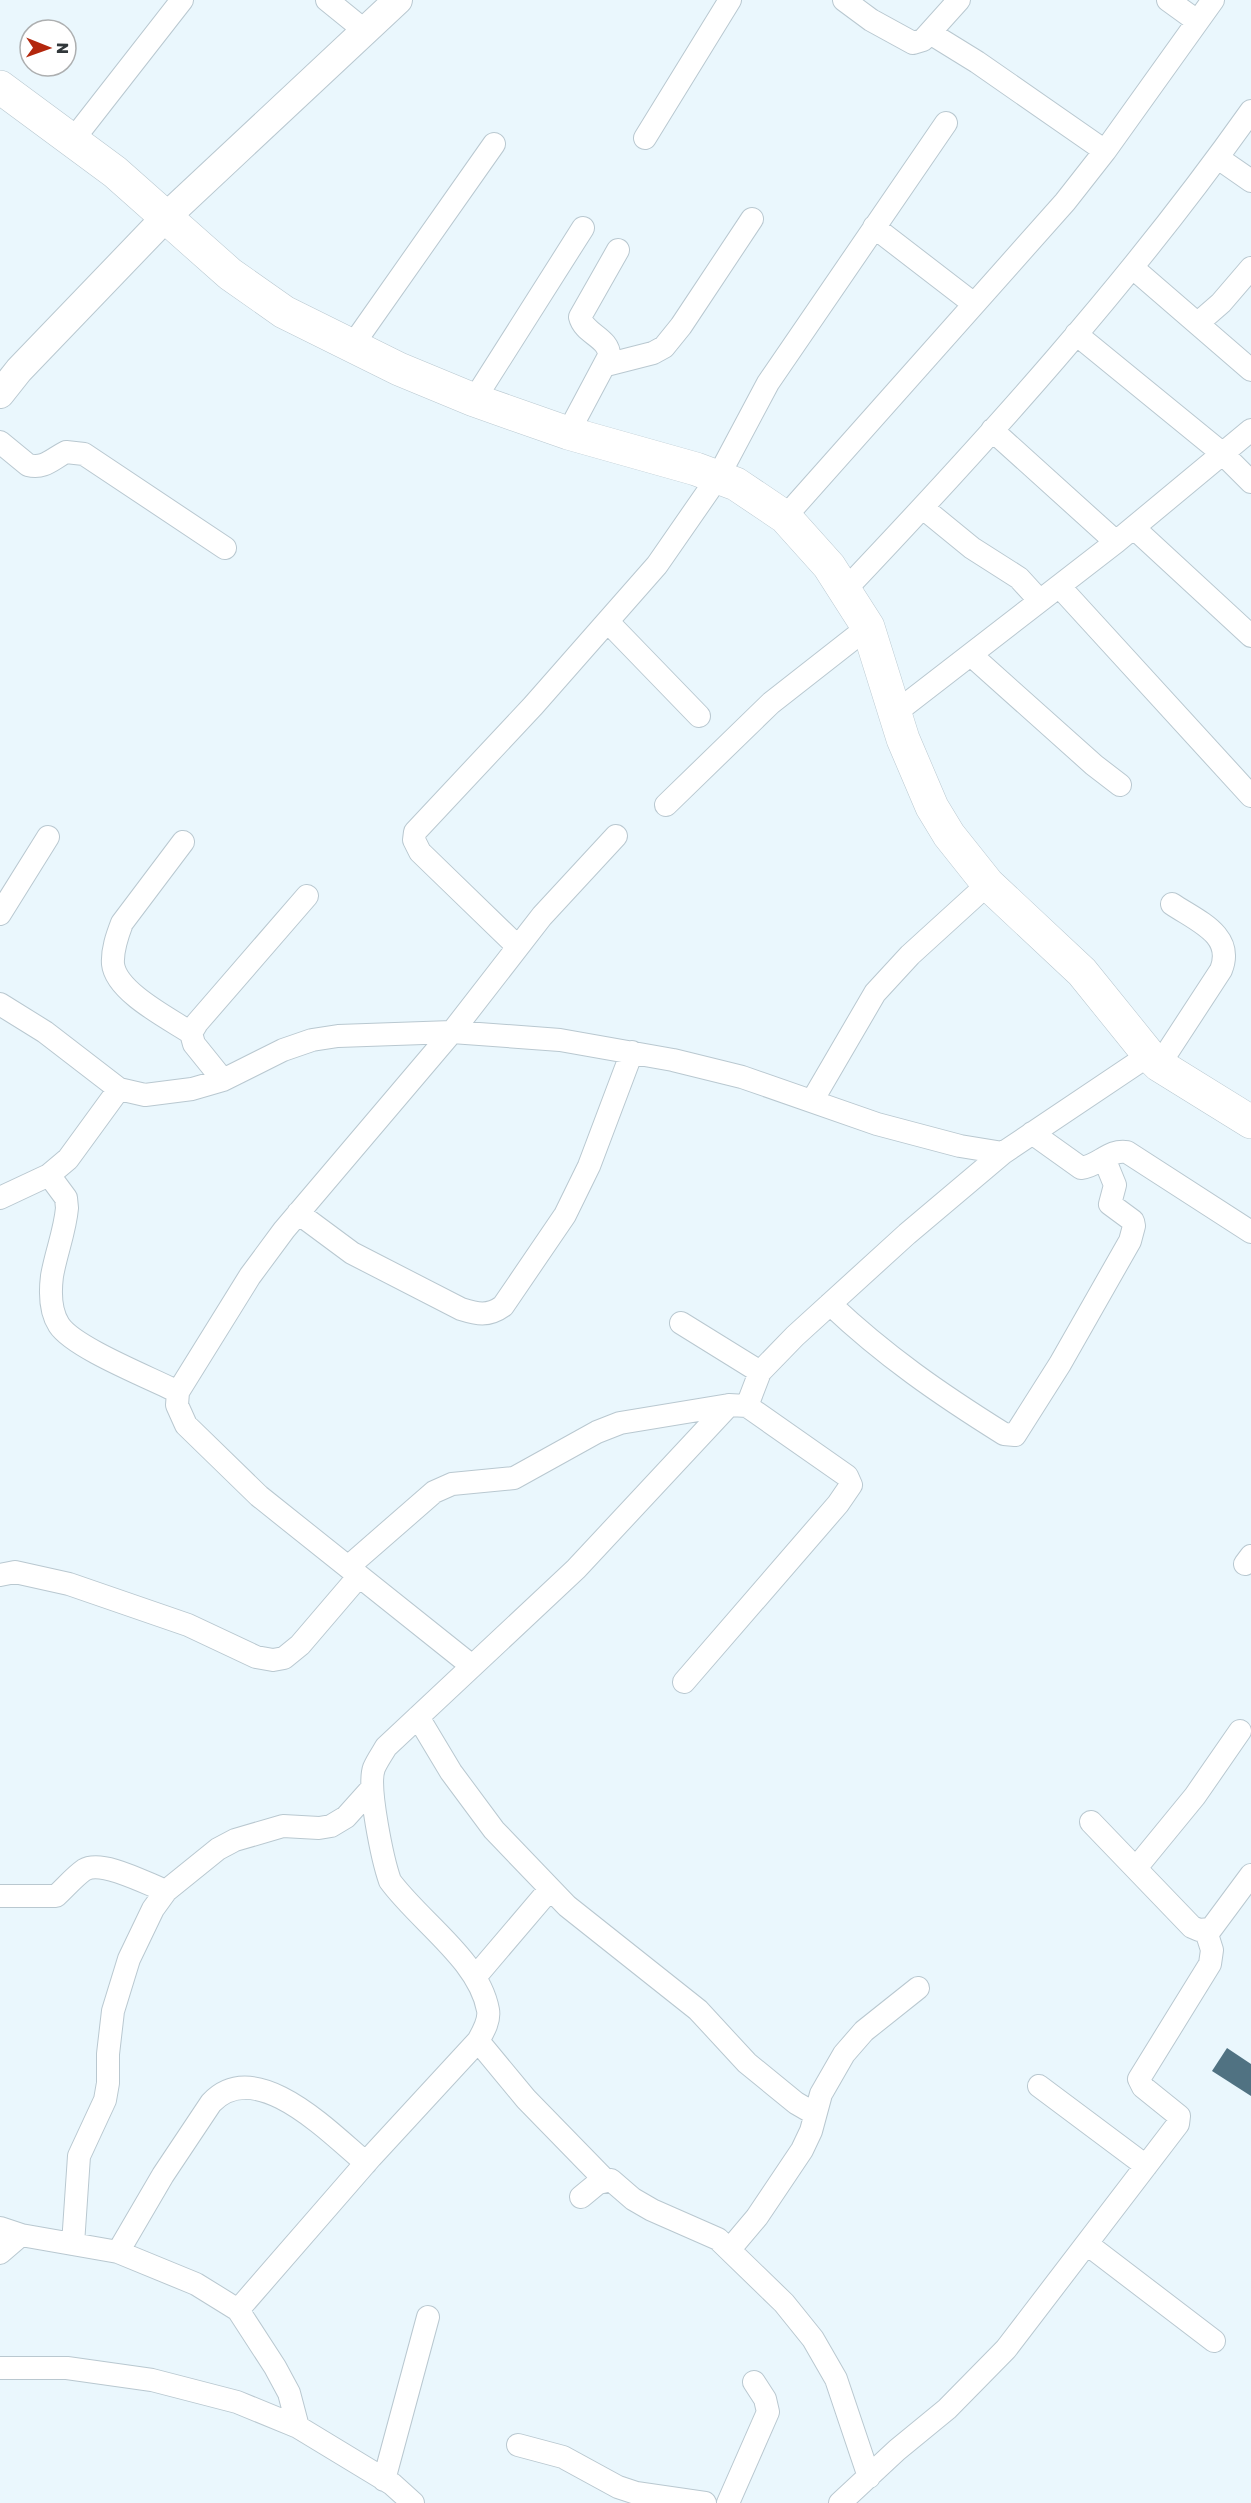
<svg xmlns="http://www.w3.org/2000/svg" width="1251" height="2503" viewBox="0 0 1251 2503" font-family="Rubik,sans-serif">
  <style>
    .building { fill: #507282 }
    .lines { fill: none; stroke-linecap: round; stroke-linejoin: round }
    .minor-casing { stroke: #b9c8d0; stroke-width: 24 }
    .tertiary-casing { stroke: #b9c8d0; stroke-width: 30 }
    .secondary-casing { stroke: #b9c8d0; stroke-width: 34 }
    .minor { stroke: #fff; stroke-width: 22 }
    .tertiary { stroke: #fff; stroke-width: 28 }
    .secondary { stroke: #fff; stroke-width: 33 }
  </style>
  <rect width="100%" height="100%" fill="#eaf7fd"/>
  <path class="building" d="M1227 2048 1251 2064V2096L1212 2071Z"/>
  <g class="lines">
    <g class="minor-casing">
      <path id="minor" d="M327 0 364 30
        M844 0 871 20 913 43 923 40 959 0
        M1168 0 1197 21
        M930 33 977 62 1105 151
        M645 138 730 0
        M72 141 182 0
        M1218 158 1251 181
        M874 227 974 304
        M1133 268 1251 370
        M1198 323 1221 303 1251 268
        M1076 334 1223 454 1251 482
        M352 346 494 144
        M606 365 653 353 664 347 681 326 752 219
        M474 400 583 228
        M992 430 1116 542
        M568 433 609 356C610 338 584 334 580 317L618 250
        M0 442 28 465C45 469 52 459 66 452L84 454 225 548
        M923 508 972 548 1019 578 1040 601
        M785 517 1065 202 1105 151 1213 0
        M1134 528 1251 636
        M1059 586 1251 796
        M845 590C989 438 1130 282 1251 111
        M608 622 699 716
        M971 655 1094 765 1120 785
        M895 713 1116 542 1251 430
        M666 805 771 703 868 627
        M183 842 122 923C117 936 112 950 113 964 116 992 170 1019 191 1033
        M0 914 48 837
        M518 947 420 852 414 840 415 832 533 706 657 565 718 477 768 383 946 123
        M0 1004 45 1032 119 1089 145 1095 192 1089 223 1080 283 1050 312 1040 338 1036 452 1032 560 1040 673 1060 742 1077 877 1124 960 1146 1003 1153 1149 1055
        M1159 1065 1221 970C1235 935 1197 921 1172 904
        M223 1080 194 1044 191 1033 197 1023 307 896
        M812 1101 875 993 910 955 988 884
        M1032 1133 1081 1168C1099 1166 1109 1149 1127 1152L1251 1232
        M49 1175 66 1198 67 1208C65 1231 56 1253 52 1276 50 1292 50 1311 59 1325 74 1348 151 1378 178 1392
        M0 1198 49 1175 68 1159 119 1089
        M298 1213 352 1253 461 1309C477 1314 488 1317 503 1306L565 1215 589 1166 632 1052
        M830 1304C885 1356 940 1394 1004 1434L1015 1435 1060 1364 1130 1241 1134 1226 1133 1221 1110 1204 1115 1185 1104 1158
        M681 1323 760 1372
        M747 1406 760 1372 795 1336 907 1234 1003 1153
        M1245 1564 1251 1556
        M348 1567 434 1492 452 1484 514 1478 597 1432 620 1423 729 1405 747 1406 847 1476 851 1485 838 1504 684 1682
        M0 1575 15 1572 69 1584 188 1625 256 1657 273 1660 284 1658 300 1645 359 1576
        M472 1666 259 1496 186 1425 177 1405 178 1392 250 1276 284 1230 452 1032 542 916 616 836
        M418 1717 451 1772 494 1830 567 1906 698 2010 747 2063 796 2103 815 2114
        M1091 1822 1192 1927 1199 1930 1211 1929 1251 1875
        M1136 1868 1195 1796 1240 1731
        M0 1896H56C65 1888 74 1877 84 1870 102 1859 147 1884 166 1891
        M476 1976 550 1889
        M478 2041 526 2099 605 2180
        M1039 2086 1146 2166
        M581 2197 598 2183 611 2180 633 2199 652 2210 718 2239 784 2303 813 2339 836 2379 869 2477
        M0 2228 21 2235 0 2253
        M21 2235 118 2252 196 2284 238 2310 275 2367 289 2393 298 2427
        M73 2244 79 2156 105 2100 108 2083V2054L113 2011 129 1959 153 1909 166 1891 218 1849 235 1840 283 1826 319 1828 331 1826 346 1817 372 1788
        M1087 2244 1214 2341
        M730 2249 757 2217 802 2150 811 2131 821 2094 844 2054 864 2031 918 1988
        M118 2252 163 2175 211 2103C256 2055 330 2133 366 2163
        M238 2310 371 2157 478 2041C483 2032 490 2021 488 2010 479 1960 420 1922 390 1881 383 1861 367 1787 374 1768 377 1761 382 1754 386 1747L576 1569 729 1405
        M0 2368H67L152 2380 237 2402 298 2427 392 2484 413 2503
        M518 2445 563 2457 618 2487 636 2493 705 2503
        M384 2480 428 2317
        M728 2503 768 2412 765 2399 754 2382
        M840 2503 897 2450 947 2409 1006 2349 1178 2124 1179 2116 1143 2087 1139 2079 1210 1964 1212 1950 1206 1931"/>
    </g>
    <g class="tertiary-casing">
      <path id="tertiary" d="M0 394 19 370 166 217 398 0"/>
    </g>
    <g class="secondary-casing">
      <path id="secondary" d="M0 87 115 172 230 274 284 312 399 369 474 400 568 433 696 469 736 484 785 517 829 566 868 627 903 739 932 807 949 835 988 884 1082 972 1149 1055 1159 1065 1251 1122"/>
    </g>
    <use href="#minor" class="minor"/>
    <use href="#tertiary" class="tertiary"/>
    <use href="#secondary" class="secondary"/>
  </g>
  <g transform="translate(48 48) rotate(91)"><circle r="28" fill="#ffffff" stroke="#adafb0" stroke-width="1.5"/>
  <path d="M0-4.5L10 22L0 15L-10 22Z" fill="#b3270d"/>
  <text y="-9" font-size="16" font-weight="bold" text-anchor="middle" fill="#31373a">N</text>
  </g>
</svg>
